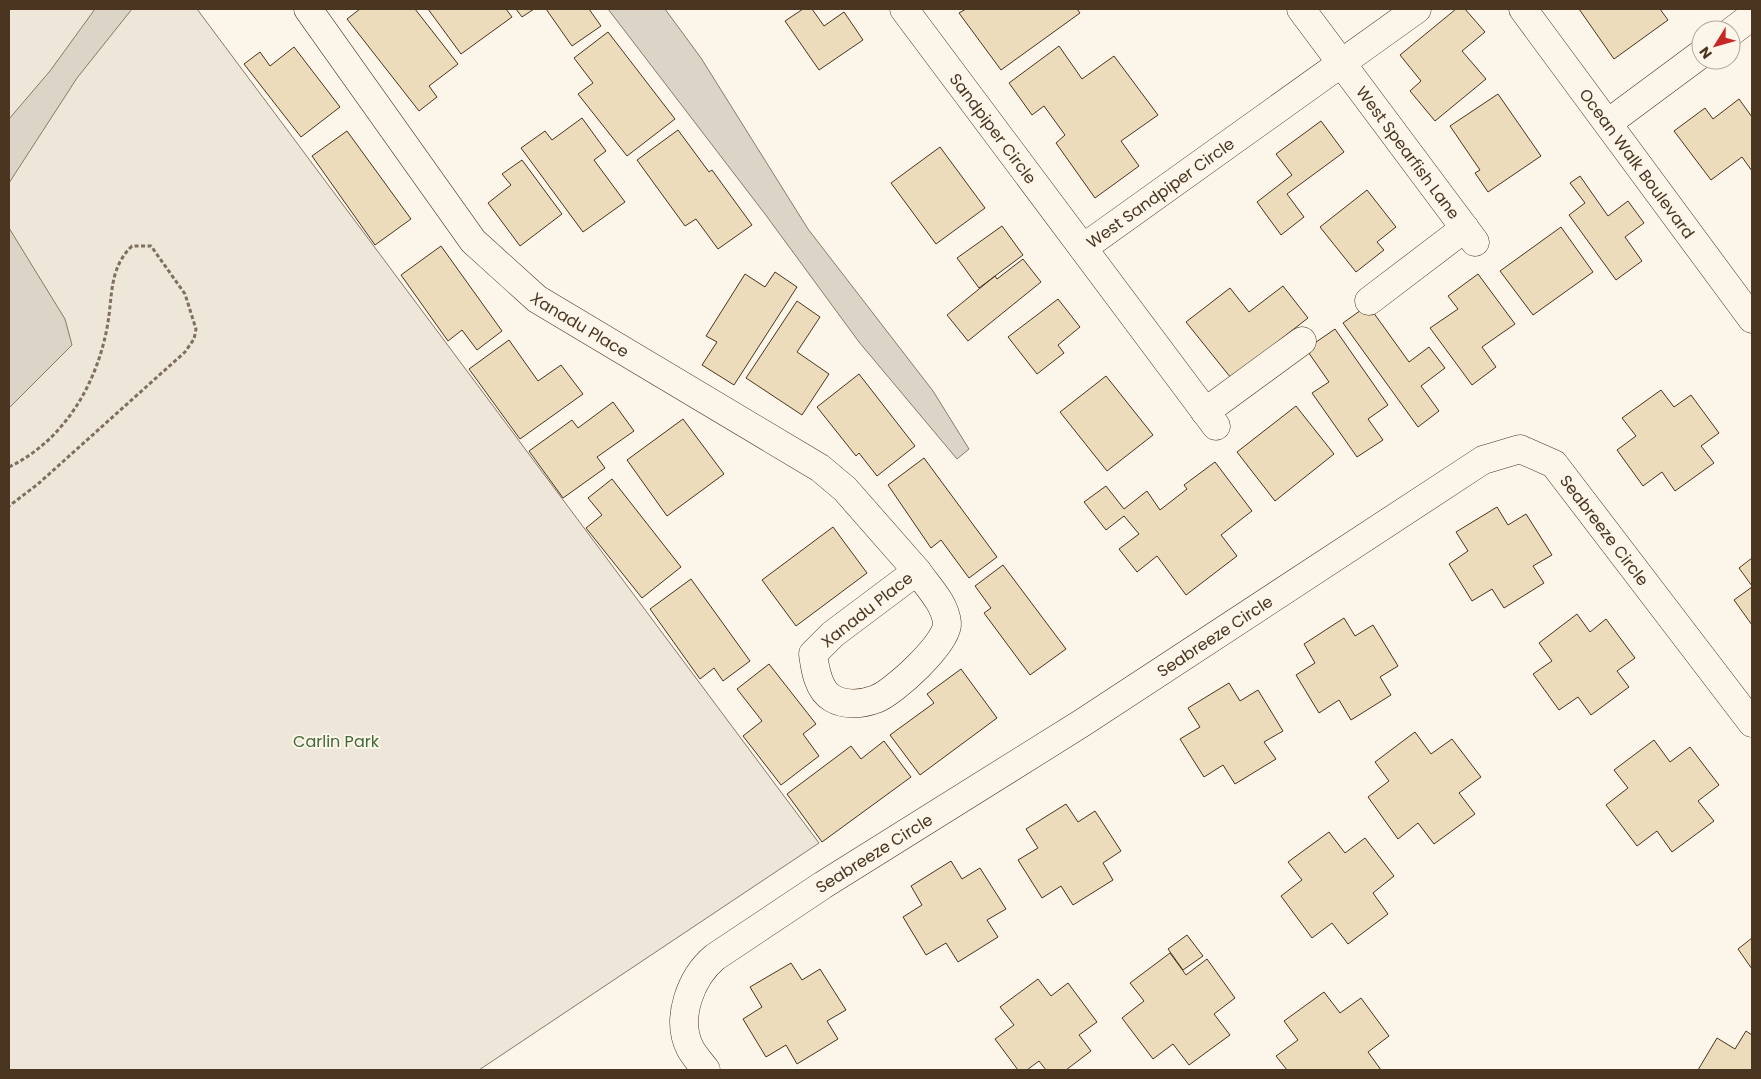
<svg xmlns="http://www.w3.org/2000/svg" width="1761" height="1079" viewBox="0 0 1761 1079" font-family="Poppins,sans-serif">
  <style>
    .green { fill: #ede6d9; stroke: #887966 }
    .water { fill: #dcd4c6; stroke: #887966 }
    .building { fill: #ecdcbc; stroke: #4a3520 }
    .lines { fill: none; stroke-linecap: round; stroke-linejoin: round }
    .minor-casing { stroke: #4a3520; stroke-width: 29 }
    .path { stroke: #7f6f5c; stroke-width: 3; stroke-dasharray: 4 2.5; stroke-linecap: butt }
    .minor { stroke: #fbf6e9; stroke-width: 28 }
    .labels { text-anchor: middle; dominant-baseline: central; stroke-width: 4; stroke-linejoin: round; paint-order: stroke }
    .street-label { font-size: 16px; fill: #4a3520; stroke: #fbf6e9 }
    .park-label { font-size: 16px; fill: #436837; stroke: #fbf6e9 }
  </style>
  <rect width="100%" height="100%" fill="#fbf6e9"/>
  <path class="green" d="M9 9H197L819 843 479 1070H9Z"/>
  <path class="water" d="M95 9H132L77 78 9 183V119L50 71Z
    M608 9H665L701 58 808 229 933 391 969 449 957 459 859 342 765 214Z
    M9 228 65 319 72 345 9 408Z"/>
  <path class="building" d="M360 9H415L458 64 429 86 437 97 419 111 347 19Z
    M428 9H506L512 17 461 54Z
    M516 9H534L522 17Z
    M546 9H589L601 26 572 46Z
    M803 9H812L824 26 844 12 863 40 819 70 785 21Z
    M966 9H1077L1080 13 1001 70 959 13Z
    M1456 9H1465L1485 32 1462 51 1486 79 1435 121 1410 91 1421 81 1400 55Z
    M1579 9H1660L1668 20 1614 59Z
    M608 32 675 119 627 156 578 94 593 83 574 58Z
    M1059 46 1082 79 1114 56 1158 115 1121 141 1139 166 1095 198 1056 143 1065 135 1044 106 1032 115 1009 83Z
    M294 47 340 107 301 137 244 64 260 52 270 66Z
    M1498 94 1541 156 1488 192 1475 173 1480 170 1450 126Z
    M1739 99 1752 117V171L1742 157 1711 180 1674 131 1705 108 1713 119Z
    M582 118 606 151 594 160 625 202 583 232 521 148 545 131 552 140Z
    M1321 121 1344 152 1287 194 1304 217 1281 235 1257 202 1292 175 1276 154Z
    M678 130 709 172 712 170 752 225 718 249 696 219 685 226 637 160Z
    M347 131 411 219 375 245 312 156Z
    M940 147 985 208 936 244 891 183Z
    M522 160 562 214 520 246 488 203 511 185 502 174Z
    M1580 176 1608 216 1628 201 1644 223 1625 237 1642 261 1616 280 1569 215 1585 203 1570 183Z
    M1367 190 1396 227 1377 242 1384 250 1356 272 1320 227Z
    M1002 226 1023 255 979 288 957 258Z
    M1561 227 1593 272 1533 315 1500 271Z
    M441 246 502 331 477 350 462 330 448 341 401 275Z
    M1023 259 1041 282 968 341 947 315 995 276 997 279Z
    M775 272 797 287 734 385 702 365 717 342 706 336 745 274 765 287Z
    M1478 274 1515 324 1482 347 1496 367 1472 385 1430 328 1458 309 1448 296Z
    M1283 286 1308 318 1231 378 1186 322 1230 288 1249 312Z
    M1058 299 1080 327 1058 345 1064 353 1037 374 1008 337Z
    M797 301 820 317 797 352 829 374 802 415 746 378Z
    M1368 305 1409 362 1429 347 1445 368 1421 386 1439 411 1418 427 1343 323Z
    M1335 329 1388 405 1368 419 1383 440 1357 457 1312 393 1329 382 1306 349Z
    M509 340 538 381 561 365 583 394 520 439 469 369Z
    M859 374 915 446 877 476 859 453 856 456 817 407Z
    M1106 376 1153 435 1107 471 1060 412Z
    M1661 390 1674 407 1691 395 1719 433 1701 446 1714 463 1675 491 1662 472 1643 486 1617 450 1636 436 1622 418Z
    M613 402 634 431 597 457 605 468 563 498 529 451 572 420 578 428Z
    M1296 406 1334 454 1275 501 1237 452Z
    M683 419 724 474 667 516 627 460Z
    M924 458 997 557 969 578 941 540 931 548 888 485Z
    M1215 462 1252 511 1221 535 1237 556 1186 595 1157 556 1137 572 1119 549 1139 534 1124 516 1106 530 1084 502 1106 486 1124 509 1147 491 1160 510 1187 489 1184 485Z
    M612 479 681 567 642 598 586 528 602 515 588 498Z
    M1497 507 1508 525 1526 514 1552 555 1533 566 1544 583 1504 608 1492 589 1472 601 1449 564 1468 551 1456 532Z
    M833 527 867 573 796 626 762 580Z
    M1752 558V586L1739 568Z
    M1003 565 1066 649 1030 675 984 613 991 608 975 586Z
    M691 579 750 661 723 681 714 668 700 679 650 609Z
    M1752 587V625L1734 600Z
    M1577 614 1590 632 1606 619 1635 658 1617 671 1629 687 1591 715 1578 697 1559 710 1533 674 1552 661 1539 643Z
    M1344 618 1355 636 1373 625 1398 666 1380 677 1391 695 1351 720 1339 700 1319 713 1296 675 1315 663 1304 644Z
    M769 664 816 724 803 734 819 756 781 785 743 736 762 721 737 689Z
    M961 669 997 718 920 775 890 735 934 703 927 694Z
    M1229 683 1240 701 1258 690 1283 731 1264 742 1276 759 1235 784 1223 765 1204 777 1180 739 1200 727 1188 708Z
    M1415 732 1431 754 1452 739 1481 777 1459 793 1475 814 1434 844 1418 823 1398 839 1368 797 1389 781 1375 762Z
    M1654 740 1670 762 1690 747 1719 785 1698 801 1714 821 1672 852 1657 831 1637 846 1606 805 1628 788 1614 770Z
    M884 741 911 777 822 842 787 794 851 746 861 759Z
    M1066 804 1078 822 1095 811 1121 851 1103 863 1113 880 1073 905 1061 886 1042 898 1018 860 1038 848 1026 829Z
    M1329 832 1345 853 1365 838 1394 876 1373 893 1388 914 1348 944 1332 923 1312 938 1281 896 1302 880 1288 862Z
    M951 861 962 879 980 868 1006 909 987 920 998 937 958 962 946 943 926 955 903 917 922 905 911 886Z
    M1187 935 1203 956 1183 970 1168 949Z
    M1752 938V969L1738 949Z
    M1170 953 1186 975 1207 959 1235 998 1214 1014 1230 1035 1189 1065 1173 1044 1153 1059 1122 1018 1144 1001 1130 983Z
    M791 963 802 980 820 969 846 1010 827 1021 838 1039 797 1064 786 1045 766 1057 743 1019 762 1007 750 987Z
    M1038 979 1051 996 1068 983 1097 1022 1079 1035 1091 1051 1066 1070H1046L1039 1061 1027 1070H1018L995 1039 1014 1025 1000 1007Z
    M1324 992 1340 1013 1361 998 1389 1036 1368 1052 1381 1070H1287L1276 1056 1298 1040 1284 1021Z
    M1746 1031 1752 1035V1070H1698L1717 1038 1735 1049Z"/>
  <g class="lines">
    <g class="minor-casing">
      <g id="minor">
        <path id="s1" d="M308 9 473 241 537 299 820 468 845 489 917 571"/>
        <path id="s2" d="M904 9 1216 426"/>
        <path id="s3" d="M1301 9 1475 242"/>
        <path id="s4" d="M1523 9 1752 319"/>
        <path d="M1731 32 1752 16"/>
        <path d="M1608 123 1701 54"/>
        <path id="s5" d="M1083 248 1417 9"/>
        <path d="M1369 301 1465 228"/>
        <path d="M1205 412 1302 341"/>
        <path d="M917 571C928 587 945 603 947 623 949 642 893 693 876 699 863 704 845 706 832 698 818 690 815 669 813 654L833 634Z"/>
        <path id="s6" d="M706 1070C701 1063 694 1056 690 1048 675 1018 691 977 715 957L823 885 1082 723 1483 460 1520 449 1554 464 1752 723"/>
      </g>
    </g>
    <path class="path" d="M9 467C63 441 96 386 107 328 113 298 108 269 132 246H151L185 294 196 329 194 339 185 352 146 387 38 484 9 506"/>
    <use href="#minor" class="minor"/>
  </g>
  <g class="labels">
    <g class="street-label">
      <text stroke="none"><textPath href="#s2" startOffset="149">Sandpiper Circle</textPath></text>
      <text stroke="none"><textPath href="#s3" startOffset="179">West Spearfish Lane</textPath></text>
      <text stroke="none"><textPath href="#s4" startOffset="192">Ocean Walk Boulevard</textPath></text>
      <text stroke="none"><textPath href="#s5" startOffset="95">West Sandpiper Circle</textPath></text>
      <text stroke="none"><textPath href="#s1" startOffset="421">Xanadu Place</textPath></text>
      <text stroke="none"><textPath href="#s6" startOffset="1202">Seabreeze Circle</textPath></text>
      <text transform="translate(867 610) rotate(-38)">Xanadu Place</text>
      <text stroke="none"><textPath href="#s6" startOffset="722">Seabreeze Circle</textPath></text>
      <text stroke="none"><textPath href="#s6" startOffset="318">Seabreeze Circle</textPath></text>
    </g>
    <g class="park-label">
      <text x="336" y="741">Carlin Park</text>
    </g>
  </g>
  <rect width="1761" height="1079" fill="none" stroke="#4a3520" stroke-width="20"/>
  <g transform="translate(1716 45) rotate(233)"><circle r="24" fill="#fbf6e9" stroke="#b4a999"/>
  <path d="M0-4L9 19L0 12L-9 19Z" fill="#c62828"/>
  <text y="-8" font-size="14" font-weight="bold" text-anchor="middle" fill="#4a3520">N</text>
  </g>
</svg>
